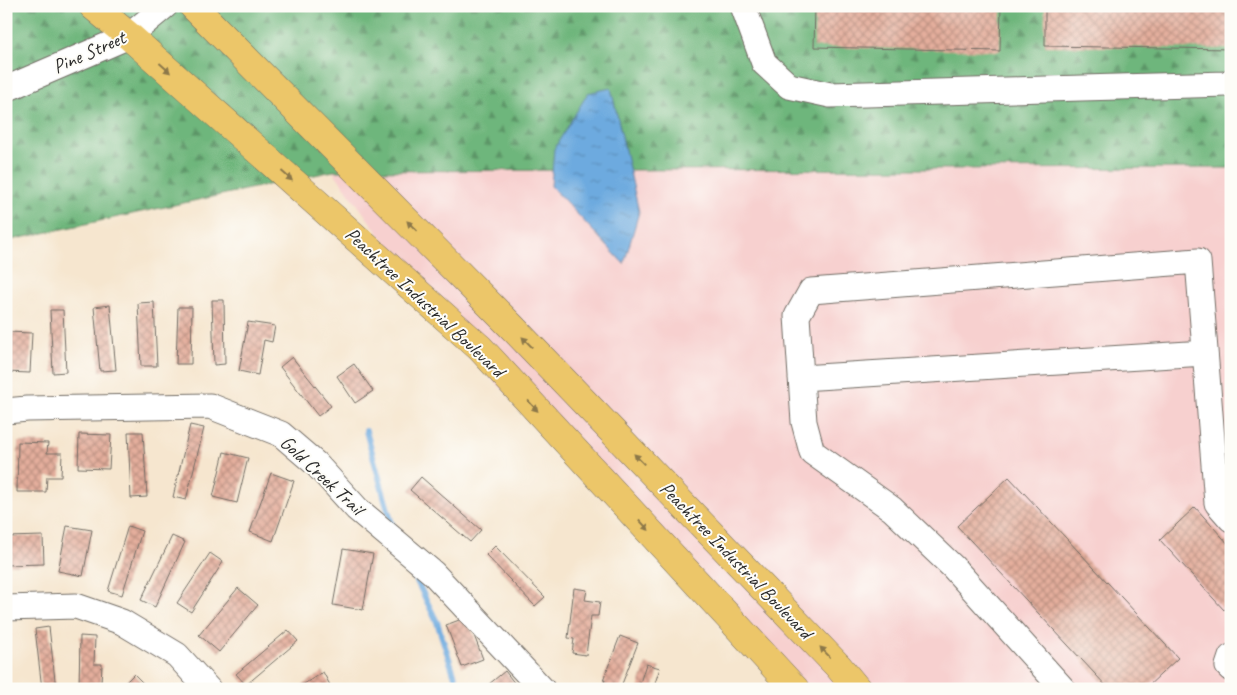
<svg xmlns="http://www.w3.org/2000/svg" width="1237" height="695" viewBox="0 0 1237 695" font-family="Caveat,sans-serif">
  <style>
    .built { fill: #f7d0cf }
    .forest { fill: url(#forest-firs); stroke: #4c7054 }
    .water { fill: url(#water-ripples); stroke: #4c6a85 }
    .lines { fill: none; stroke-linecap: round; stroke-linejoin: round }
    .stream { stroke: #6daadf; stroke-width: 6 }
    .building { fill: url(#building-cross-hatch) }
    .street-casing { stroke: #726c64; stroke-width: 27 }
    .primary-casing { stroke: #726c64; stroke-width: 29 }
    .street { stroke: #fff; stroke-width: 25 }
    .primary { stroke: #ecc669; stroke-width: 28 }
    .oneway { fill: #8c784a }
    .labels { text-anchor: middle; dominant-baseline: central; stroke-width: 4; stroke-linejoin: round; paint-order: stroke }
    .street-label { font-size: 20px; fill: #2b2b2b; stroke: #fdfcf7 }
  </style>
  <defs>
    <pattern id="forest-firs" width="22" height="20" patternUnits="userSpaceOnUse" patternTransform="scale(1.25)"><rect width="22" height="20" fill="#6eb67c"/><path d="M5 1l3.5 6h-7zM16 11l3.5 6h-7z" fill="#5b9466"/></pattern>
    <pattern id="water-ripples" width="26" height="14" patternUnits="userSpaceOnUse" patternTransform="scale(1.25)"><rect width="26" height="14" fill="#6daadf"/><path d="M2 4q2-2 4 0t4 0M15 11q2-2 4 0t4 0" fill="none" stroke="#5a8bb5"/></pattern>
    <pattern id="building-cross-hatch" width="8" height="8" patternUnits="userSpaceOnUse" patternTransform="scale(1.25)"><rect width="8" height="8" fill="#e4ae9c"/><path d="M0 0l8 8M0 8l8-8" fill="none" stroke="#b98e7f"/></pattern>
  </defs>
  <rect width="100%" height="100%" fill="#fdfcf7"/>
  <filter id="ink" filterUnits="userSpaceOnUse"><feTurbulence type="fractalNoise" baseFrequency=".02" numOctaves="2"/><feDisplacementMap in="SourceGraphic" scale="10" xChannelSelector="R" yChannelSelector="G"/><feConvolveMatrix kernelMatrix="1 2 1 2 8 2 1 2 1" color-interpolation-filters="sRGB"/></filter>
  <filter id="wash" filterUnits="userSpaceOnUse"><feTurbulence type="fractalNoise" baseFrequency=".0096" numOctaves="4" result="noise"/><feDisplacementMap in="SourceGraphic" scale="20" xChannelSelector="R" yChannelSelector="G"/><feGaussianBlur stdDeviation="1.12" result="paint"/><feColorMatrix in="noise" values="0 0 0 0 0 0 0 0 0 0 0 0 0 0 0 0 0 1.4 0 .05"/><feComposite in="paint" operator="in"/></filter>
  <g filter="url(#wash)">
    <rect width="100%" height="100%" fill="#f6e6cf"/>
    <path class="built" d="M1231 168V689H778L678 559 468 356 333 171Z"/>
    <path class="forest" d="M6 6H1231V168L333 171 6 241Z"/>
    <path class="water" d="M611 88 639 212 624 264 551 186 554 149 588 93Z"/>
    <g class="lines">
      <path class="stream" d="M366 431 393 528
        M409 565 437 622 459 689"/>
    </g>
    <g id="blocks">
      <path class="building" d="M815 6H1001L1000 51 814 47Z
        M1045 6H1231L1230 49 1045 46Z
        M212 300H224L225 364 214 365Z
        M154 302 157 366H141L138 303Z
        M110 305 116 370 100 371 94 307Z
        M178 307H192L191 364H176Z
        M50 310H63L66 372 53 373Z
        M248 322 275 326 272 342 264 340 258 375 239 371Z
        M7 332 32 333 30 373 6 372Z
        M292 357 331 406 318 416 280 367Z
        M354 364 373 391 355 403 337 376Z
        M190 425 204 428 186 500 173 497Z
        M128 432H143L147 497 131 498Z
        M79 434 111 435 109 469 78 468Z
        M18 442 48 443 47 453H62L61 477H47L46 492H17Z
        M224 452 248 458 237 503 213 497Z
        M271 473 294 481 273 541 250 532Z
        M421 477 481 530 470 542 410 490Z
        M1009 477 1178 658 1145 689H1109L957 526Z
        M1195 507 1231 547V604L1224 610 1160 540Z
        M67 526 92 530 83 576 58 571Z
        M128 526 142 531 122 595 108 591Z
        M43 536 44 564 6 565V537Z
        M172 536 185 542 155 607 141 600Z
        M495 546 545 597 535 606 486 555Z
        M343 549 373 554 363 610 333 605Z
        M210 553 223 562 191 612 177 603Z
        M238 588 258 605 219 652 199 635Z
        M574 588 587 590 585 600 600 602 598 616H591L586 655 572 653 574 639 568 638Z
        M467 617 483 659 462 667 446 625Z
        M49 627 56 689H42L35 629Z
        M288 630 298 641 246 685 236 674Z
        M80 636 95 637 94 664H102L101 683H93V689H79Z
        M620 636 638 643 620 689H602L605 680H603Z
        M646 664 660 668 653 689H638Z
        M505 671 519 689H483Z
        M323 672 330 685 325 689H296Z
        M134 674 149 689H119Z"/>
    </g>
  </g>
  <g filter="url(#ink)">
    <use href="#blocks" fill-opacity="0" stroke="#726c64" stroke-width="1"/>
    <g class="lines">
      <g class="street-casing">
        <path id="street" d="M743 6 764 63 789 86 830 95 1227 84 1231 81
          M6 89 129 36 165 6
          M801 378 1205 353
          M6 411 27 409 210 406 281 434 316 464 357 509 433 573 542 689
          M6 608 76 606 122 622 177 655 208 689
          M1231 657 1228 666 1231 669
          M1063 689 953 567 892 509 812 452 804 422 797 316 811 291 1198 261 1217 503 1231 519"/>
      </g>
      <g class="primary-casing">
        <path id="primary" d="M93 6 129 36 480 348 795 689
          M193 6 512 327 838 666 857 689"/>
      </g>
      <use href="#street" class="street"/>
      <use href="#primary" class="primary"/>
    </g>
    <defs><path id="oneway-solid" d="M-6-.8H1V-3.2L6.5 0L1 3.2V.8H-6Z" transform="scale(1.25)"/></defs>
    <g class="oneway">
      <use href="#oneway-solid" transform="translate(165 68) rotate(42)"/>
      <use href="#oneway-solid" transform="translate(287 176) rotate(42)"/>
      <use href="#oneway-solid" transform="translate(412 226) rotate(-135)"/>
      <use href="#oneway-solid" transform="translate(527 342) rotate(-134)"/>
      <use href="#oneway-solid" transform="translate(533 406) rotate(47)"/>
      <use href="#oneway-solid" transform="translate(639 459) rotate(-134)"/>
      <use href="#oneway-solid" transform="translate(644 525) rotate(47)"/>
      <use href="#oneway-solid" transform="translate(825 652) rotate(-134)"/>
    </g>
  </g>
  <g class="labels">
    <g class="street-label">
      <text transform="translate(89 52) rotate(-24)">Pine Street</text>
      <text transform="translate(425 302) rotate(43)">Peachtree Industrial Boulevard</text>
      <text transform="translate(322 475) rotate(43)">Gold Creek Trail</text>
      <text transform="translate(736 560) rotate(46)">Peachtree Industrial Boulevard</text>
    </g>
  </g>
  <rect width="1237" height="695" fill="none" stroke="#fdfcf7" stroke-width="25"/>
</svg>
